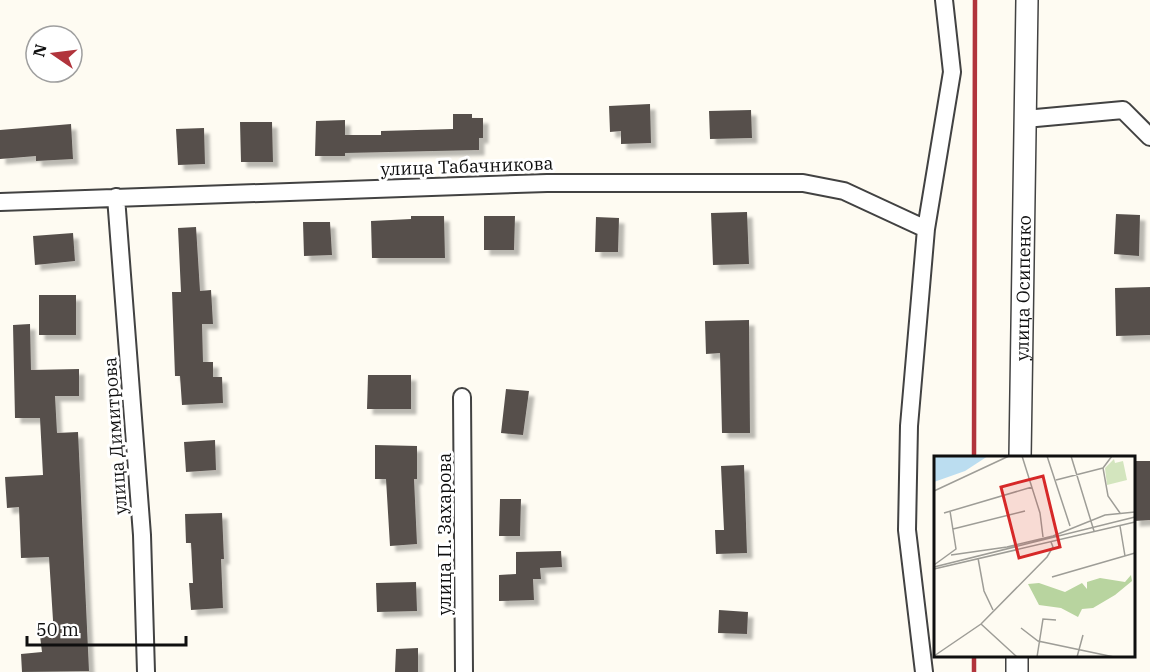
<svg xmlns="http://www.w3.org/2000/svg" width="1150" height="672" viewBox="0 0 1150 672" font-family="'IBM Plex Serif',serif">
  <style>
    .building { fill: #56504c; filter: url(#shadow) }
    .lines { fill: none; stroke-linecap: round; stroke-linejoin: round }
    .minor-casing { stroke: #424242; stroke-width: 20 }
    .tertiary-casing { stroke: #424242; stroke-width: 24 }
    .minor { stroke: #fff; stroke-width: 16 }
    .tertiary { stroke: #fff; stroke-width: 21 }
    .rail { stroke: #b1343c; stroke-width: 4.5 }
    .labels { text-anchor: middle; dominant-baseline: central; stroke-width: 6; stroke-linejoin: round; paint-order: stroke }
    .street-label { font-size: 18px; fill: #0f0f0f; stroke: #fff }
    .inset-road { fill: none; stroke: #9e9d97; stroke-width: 1.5 }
    .view { fill: #d62828; fill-opacity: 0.15; stroke: #d62828; stroke-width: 3 }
    .inset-edge { fill: none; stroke: #0f0f0f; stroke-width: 3 }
  </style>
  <defs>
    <filter id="shadow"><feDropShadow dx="5.5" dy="5.5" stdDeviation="1.5" flood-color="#0004"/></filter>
  </defs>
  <rect width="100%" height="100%" fill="#fefbf2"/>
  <path class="building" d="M650 104 651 143 621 144V131L610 132 609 106Z
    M751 110 752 138 710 139 709 111Z
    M453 114H472V118H483V138H479V150L345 153V156H315L316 121 345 120V135H381V131L453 129Z
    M240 122H272L273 162H241Z
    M71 124 73 159 36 161V156L0 159V130Z
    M204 128 205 164 178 165 176 129Z
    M747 212 749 264 713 265 711 213Z
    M1116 214 1140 215 1139 256 1114 254Z
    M411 216H444L445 258H372L371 221 411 219Z
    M484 216H515L514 250H484Z
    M596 217 619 218 618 252H595Z
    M303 222H330L332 255 304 256Z
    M196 227 200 291 211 290 213 324H202L203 362H213V377H222L223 403 182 405 180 376H175L172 292H181L178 228Z
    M73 233 75 261 35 265 33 236Z
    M1150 287V335L1116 336 1115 288Z
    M39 295H76V335H39Z
    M749 320 750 433H722L720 353 706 354 705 321Z
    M30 324 31 370 79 369V396H55L57 433 78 432 89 671 22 672 21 654 42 652 40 636H54L49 557 21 558 19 507 7 508 5 477 43 475 40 418H15L13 325Z
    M368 375H411V409H367Z
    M506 389 529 391 523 435 501 433Z
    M215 440 216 470 186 472 184 442Z
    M375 445 417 446V479H414L417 544 390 546 386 479H375Z
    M1134 461H1150V520L1134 521Z
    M744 465 747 553 716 554 715 530H724L721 466Z
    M500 499H521L520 536H499Z
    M222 513 224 559H221L223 608 191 610 189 583H193L191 543H186L185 514Z
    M561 551 562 567 540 568 541 579H533L534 600 499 601V575L516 574V552Z
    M416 582 417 611 377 612 376 583Z
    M719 610 748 612 747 634 718 633Z
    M418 648V672H395L396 649Z"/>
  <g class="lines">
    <g class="minor-casing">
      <path id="minor" d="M1025 119 1123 110 1150 137
        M116 197 142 535 146 672
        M0 202 547 183H803L844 191 926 229
        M462 397 464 672
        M924 672 907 530 909 426 926 229 952 72 944 0"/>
    </g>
    <g class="tertiary-casing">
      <g id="tertiary">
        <path id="s1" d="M1020 458 1027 0"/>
        <path d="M1017 672V656"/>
      </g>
    </g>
    <use href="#minor" class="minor"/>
    <use href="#tertiary" class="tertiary"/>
    <path class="rail" d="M974 458 975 0
      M974 672V656"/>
  </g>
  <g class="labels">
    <g class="street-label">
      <text transform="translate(467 166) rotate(-2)">улица Табачникова</text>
      <text stroke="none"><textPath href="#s1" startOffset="170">улица Осипенко</textPath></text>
      <text transform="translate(115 436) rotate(-94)">улица Димитрова</text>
      <text transform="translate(444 534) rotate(-90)">улица П. Захарова</text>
    </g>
  </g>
  <g transform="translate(934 456)">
    <rect width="201" height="201" fill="#fefbf2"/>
    <path d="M180 3 181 7 189 5 193 24 173 29 171 12Z" fill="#d3e5be"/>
    <path d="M197 119 198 125 181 139 159 152 148 153 144 161 127 152 105 149 94 128 105 127 131 136 148 127 153 133V126L166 122 191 126Z" fill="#b8d49f"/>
    <path d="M0 0H54L31 15 0 26Z" fill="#bbddf0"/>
    <path class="inset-road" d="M88 0 106 57 109 81M113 0 136 70M137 0 160 75M178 0 169 12 174 40 186 57M122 24 169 12M0 35 75 0M10 57 98 31M186 70 191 100M19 73 91 55M17 99 73 91 119 80 171 59 201 56M44 102 50 135 59 154M0 109 22 93 16 55M0 111 201 61M0 113 201 66M118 121 201 97M47 168 83 201M87 172 104 185 180 201M0 200 47 168 113 101 119 91 117 86M103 201 109 163 122 164M143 201 149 179"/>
    <path class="view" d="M109 20 126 91 85 102 67 31Z"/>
    <rect width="201" height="201" class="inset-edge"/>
  </g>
  <g transform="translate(54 54) rotate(284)"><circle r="28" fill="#ffffff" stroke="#9f9f9f" stroke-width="1.5"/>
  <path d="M0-4.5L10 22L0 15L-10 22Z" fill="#b1343c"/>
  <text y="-9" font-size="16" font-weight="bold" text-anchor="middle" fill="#0f0f0f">N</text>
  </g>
  <path d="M27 636v9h159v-9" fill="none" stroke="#0f0f0f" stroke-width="3"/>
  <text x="36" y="636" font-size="18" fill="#0f0f0f" stroke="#ffffff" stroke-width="4.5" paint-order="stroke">50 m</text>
</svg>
